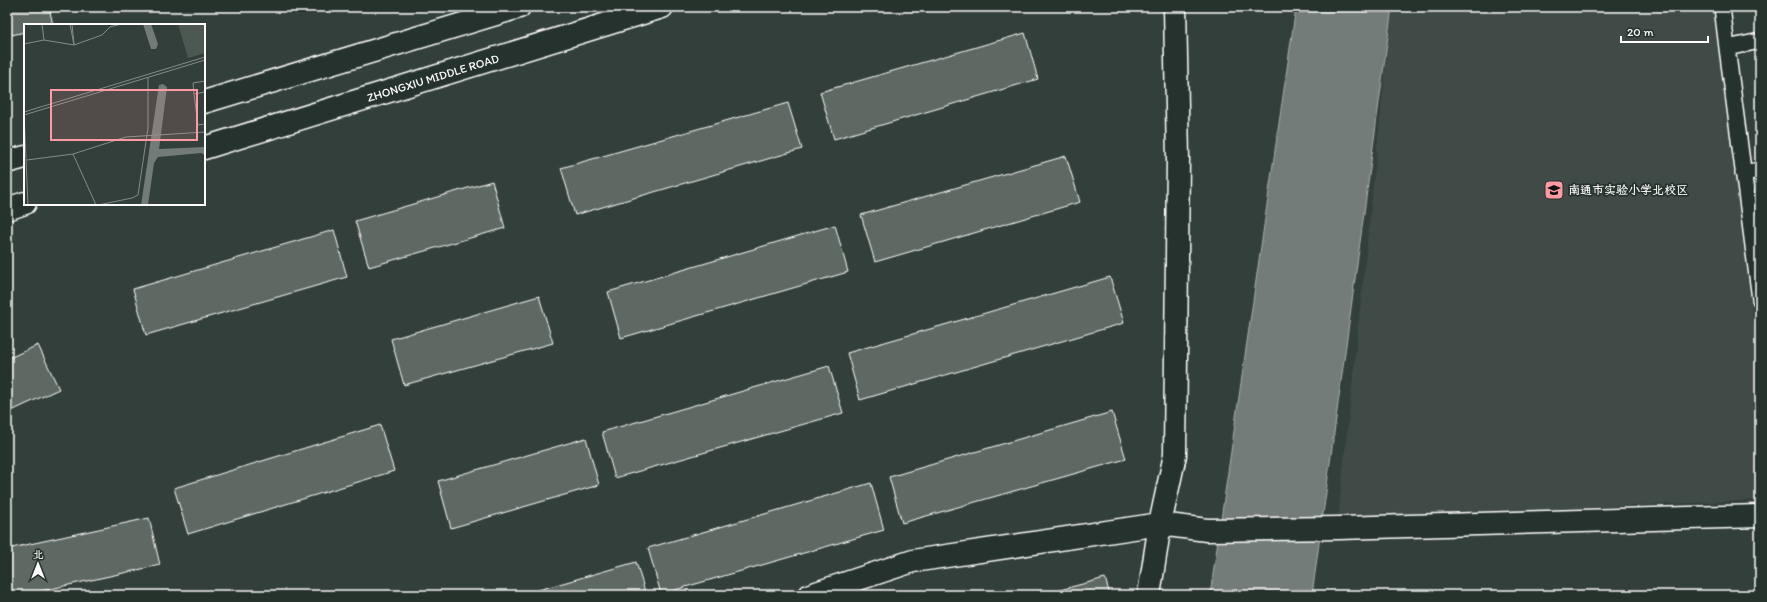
<svg xmlns="http://www.w3.org/2000/svg" width="1767" height="602" viewBox="0 0 1767 602" font-family="Itim,'LXGW WenKai TC',sans-serif">
  <style>
    .built { fill: #404c47 }
    .water { fill: #737b78; stroke: #abb0ae }
    .building { fill: #5f6964; stroke: #fff }
    .lines { fill: none; stroke-linecap: round; stroke-linejoin: round }
    .service-casing { stroke: #fff; stroke-width: 18 }
    .minor-casing { stroke: #fff; stroke-width: 25 }
    .primary-casing { stroke: #fff; stroke-width: 25 }
    .service { stroke: #26332d; stroke-width: 15 }
    .minor { stroke: #26332d; stroke-width: 22 }
    .primary { stroke: #26332d; stroke-width: 22 }
    .labels { text-anchor: middle; dominant-baseline: central; stroke-width: 3.5; stroke-linejoin: round; paint-order: stroke }
    .street-label { font-size: 12px; fill: #fff; stroke: #26332d }
    .poi-label { font-size: 12px; font-weight: bold; fill: #fff; stroke: #26332d; text-anchor: start }
    .inset-road { fill: none; stroke: #858c89; stroke-width: 1 }
    .view { fill: #ff9aa2; fill-opacity: 0.15; stroke: #ff9aa2; stroke-width: 2 }
    .inset-edge { fill: none; stroke: #fff; stroke-width: 2 }
  </style>
  <rect width="100%" height="100%" fill="#333f3a"/>
  <filter id="ink" filterUnits="userSpaceOnUse"><feTurbulence type="fractalNoise" baseFrequency=".025" numOctaves="2"/><feDisplacementMap in="SourceGraphic" scale="8" xChannelSelector="R" yChannelSelector="G"/><feConvolveMatrix kernelMatrix="1 2 1 2 8 2 1 2 1" color-interpolation-filters="sRGB"/></filter>
  <g filter="url(#ink)">
    <path class="built" d="M1392 7H1713L1760 373V500L1338 519Z"/>
    <path class="water" d="M1296 7H1392L1312 595H1210Z"/>
    <path class="building" d="M7 7H49L53 25H25V32L7 36Z
      M1025 33 1038 79 834 139 820 92Z
      M788 103 802 149 575 215 561 168Z
      M1066 156 1080 202 875 262 861 215Z
      M492 181 505 228 369 267 355 221Z
      M835 225 848 272 621 338 608 292Z
      M334 230 347 277 146 335 133 289Z
      M1110 277 1124 323 860 400 847 353Z
      M539 296 553 343 404 385 391 339Z
      M38 345 59 389 7 413V359Z
      M829 366 843 413 615 478 602 432Z
      M1112 412 1126 459 902 523 889 477Z
      M380 425 394 471 188 534 174 488Z
      M586 438 599 485 451 528 438 481Z
      M871 483 884 530 661 594 648 548Z
      M149 518 160 565 23 595H7V549Z
      M636 562 646 595H521Z
      M1105 578 1110 595H1041Z"/>
    <g class="lines">
      <g class="service-casing">
        <path id="service" d="M1722 7 1727 48
          M1760 41 1727 48 1760 299
          M1743 173 1760 170"/>
      </g>
      <g class="minor-casing">
        <path id="minor" d="M810 595 913 561 1160 524 1207 530 1339 528 1760 516
          M1149 595 1160 524 1175 455 1178 159 1175 7"/>
      </g>
      <g class="primary-casing">
        <path id="primary" d="M204 102 519 7
          M204 148 662 7
          M7 162 25 157
          M7 209 25 203"/>
      </g>
      <use href="#service" class="service"/>
      <use href="#minor" class="minor"/>
      <use href="#primary" class="primary"/>
    </g>
  </g>
  <defs>
    <g id="school-square" transform="scale(1)"><rect x="-9" y="-9" width="18" height="18" rx="4" fill="#ff9aa2" stroke="#26332d"/><path d="M0-5L7-2L0 1L-7-2ZM-4 1L0 2.5L4 1V4Q0 6-4 4Z" fill="#111"/></g>
  </defs>
  <g fill-rule="evenodd">
    <use href="#school-square" x="1554" y="190"/>
  </g>
  <g class="labels">
    <g class="street-label">
      <text transform="translate(433 78) rotate(-17)">ZHONGXIU MIDDLE ROAD</text>
    </g>
    <g class="poi-label">
      <text x="1568" y="190">南通市实验小学北校区</text>
    </g>
  </g>
  <g transform="translate(24 24)">
    <rect width="181" height="181" fill="#333f3a"/>
    <path d="M154 0H181V29L164 34Z" fill="#4d5853"/>
    <path d="M119 0H127L134 20 132 25H127ZM139 60 143 63 135 125 181 123V131L177 129 134 133 130 139 124 181H117L135 61Z" fill="#737b78"/>
    <path class="inset-road" d="M18 0 20 16M46 0 50 21M48 0 50 20M0 20 20 16 50 21 78 11 86 3 97 0M181 68 170 70 174 101 181 100M170 70 169 59 181 57M0 88 181 33M0 89 4 181M0 91 181 36M49 130 72 181M3 136 49 130 102 113 181 108M74 181 108 174 114 171 124 104V54"/>
    <path class="view" d="M27 66H173V116H27Z"/>
    <rect width="181" height="181" class="inset-edge"/>
  </g>
  <rect width="1767" height="602" fill="none" stroke="#26332d" stroke-width="24"/>
  <rect x="12" y="12" width="1743" height="578" fill="none" stroke="#fff" stroke-width="1.5" filter="url(#ink)"/>
  <g transform="translate(38 564)" stroke="#26332d" stroke-width="3" paint-order="stroke">
  <path d="M0-3L7 15L0 10L-7 15Z" fill="#ffffff"/>
  <text y="-6" font-size="11" font-weight="bold" text-anchor="middle" fill="#ffffff">北</text>
  </g>
  <path d="M1621 36v6h87v-6" fill="none" stroke="#ffffff" stroke-width="2"/>
  <text x="1627" y="36" font-size="12" fill="#ffffff" stroke="#26332d" stroke-width="3" paint-order="stroke">20 m</text>
</svg>
